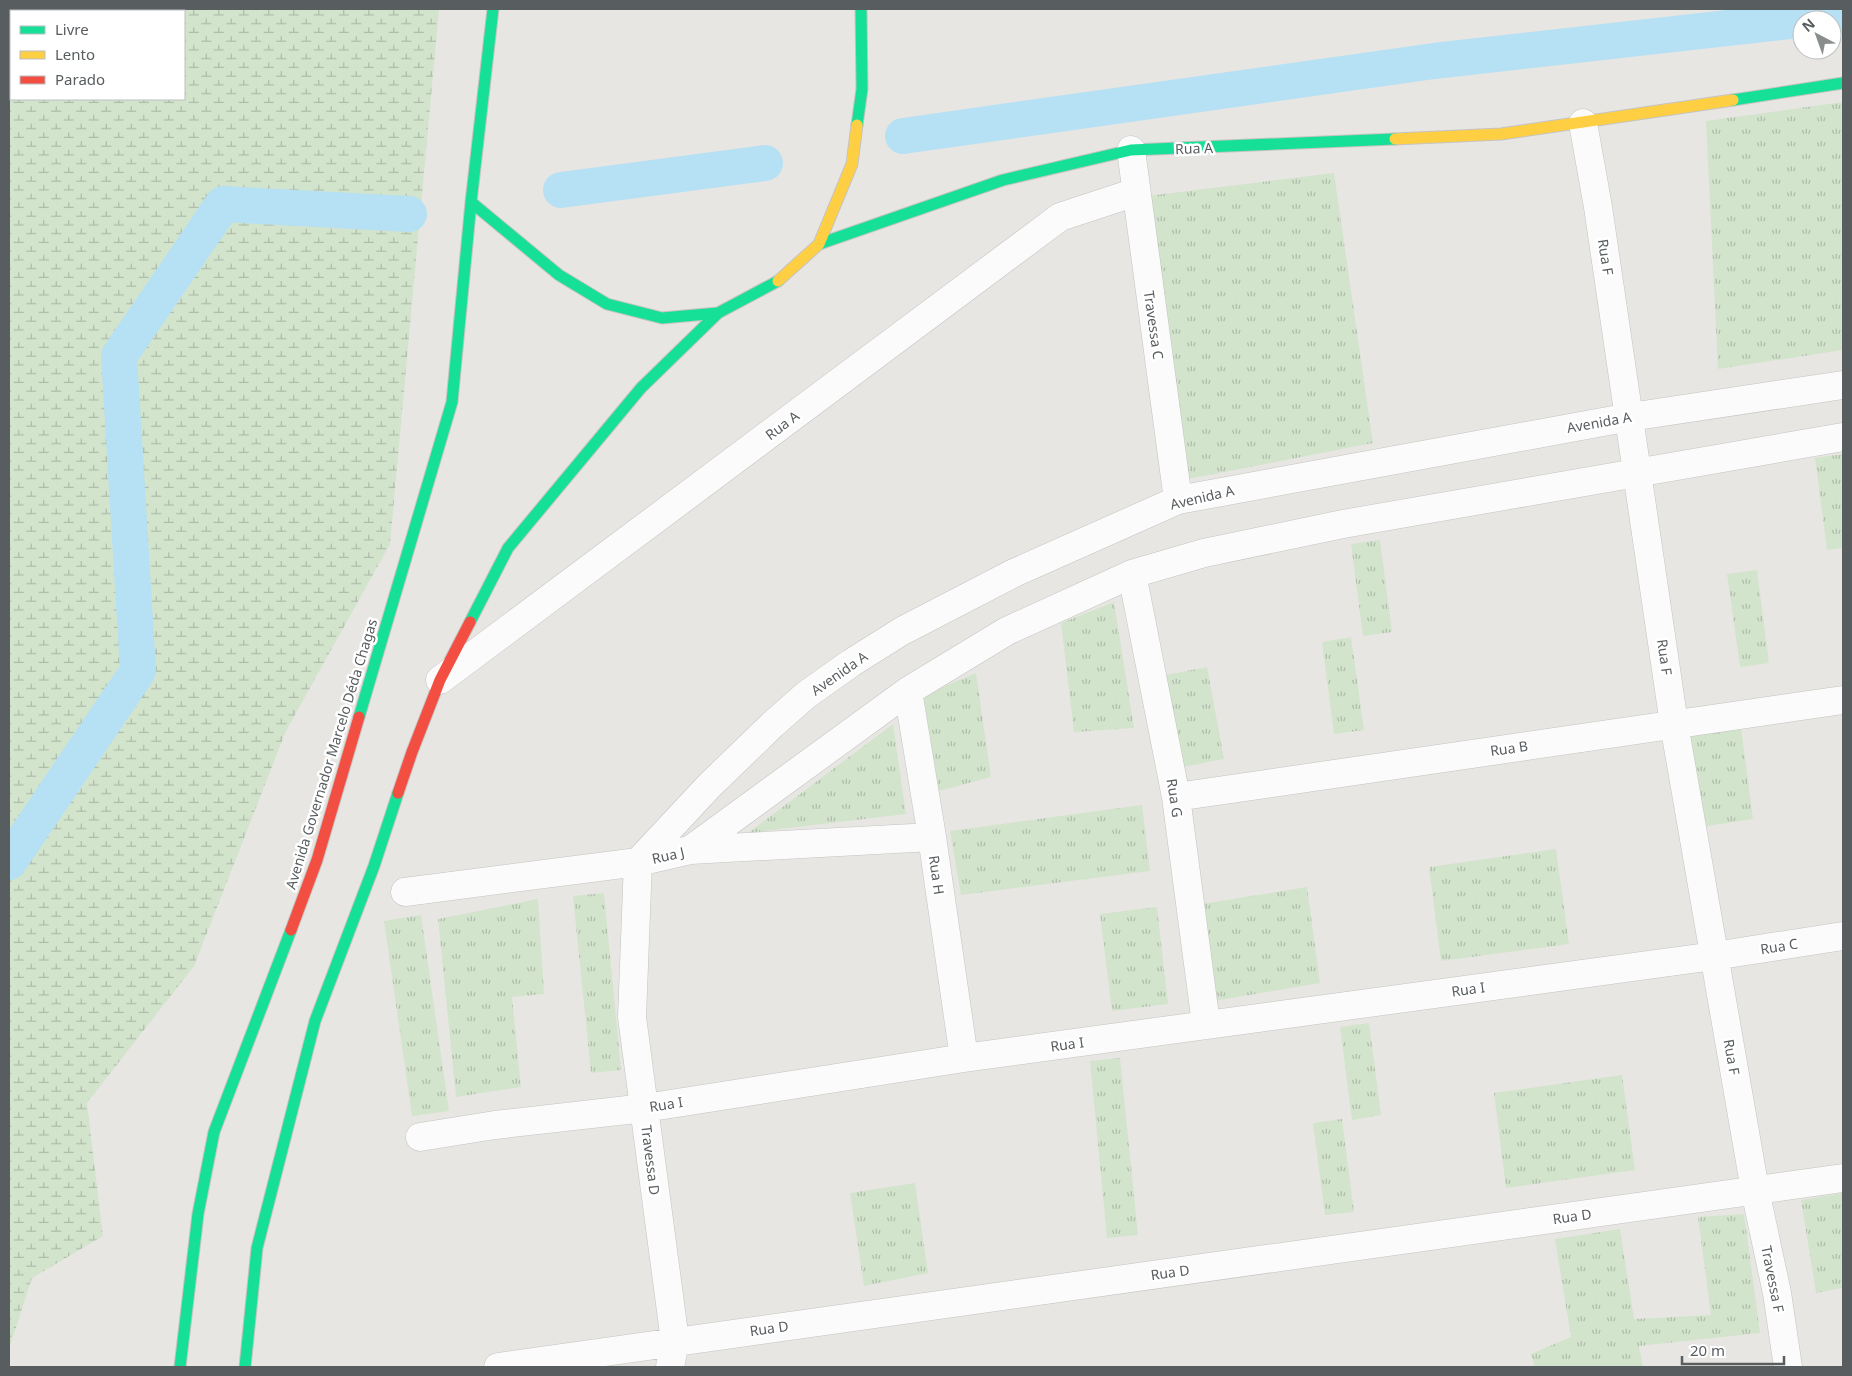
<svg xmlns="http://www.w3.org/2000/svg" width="1852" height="1376" viewBox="0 0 1852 1376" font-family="'Noto Sans',sans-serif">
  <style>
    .grass { fill: url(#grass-tufts) }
    .wetland { fill: url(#wetland-marsh); fill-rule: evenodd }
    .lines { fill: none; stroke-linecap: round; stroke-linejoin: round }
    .canal { stroke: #b6e0f3; stroke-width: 36 }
    .street-casing { stroke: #c3c3c2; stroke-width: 29 }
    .fast-casing { stroke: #c4c4c4; stroke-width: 13 }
    .slow-casing { stroke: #c4c4c4; stroke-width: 13 }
    .jam-casing { stroke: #c4c4c4; stroke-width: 13 }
    .street { stroke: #fcfbfb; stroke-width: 28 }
    .fast { stroke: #16e098; stroke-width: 11 }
    .slow { stroke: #ffcf43; stroke-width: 11 }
    .jam { stroke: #f24e42; stroke-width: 11 }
    .labels { text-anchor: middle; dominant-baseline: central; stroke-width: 5; stroke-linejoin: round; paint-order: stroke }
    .street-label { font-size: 14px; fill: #585d60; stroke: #fff }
  </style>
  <defs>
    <pattern id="grass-tufts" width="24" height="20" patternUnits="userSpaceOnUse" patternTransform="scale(1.25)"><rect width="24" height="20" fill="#d3e4cd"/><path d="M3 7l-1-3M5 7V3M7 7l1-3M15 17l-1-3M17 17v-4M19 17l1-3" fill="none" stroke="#aebcaa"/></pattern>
    <pattern id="wetland-marsh" width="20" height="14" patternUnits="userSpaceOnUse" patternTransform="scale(1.25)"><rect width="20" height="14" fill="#d3e4cd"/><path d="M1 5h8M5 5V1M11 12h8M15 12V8" fill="none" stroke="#aebcaa"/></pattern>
  </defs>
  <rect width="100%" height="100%" fill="#e8e6e2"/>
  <path class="grass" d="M1843 102V350L1718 369 1706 121Z
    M1334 173 1373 443 1188 479 1147 196Z
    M1843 454V548L1827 550 1815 458Z
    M1380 540 1392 632 1363 636 1351 544Z
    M1757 570 1769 663 1740 667 1727 574Z
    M1114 602 1134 728 1074 732 1061 623Z
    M1351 637 1364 730 1334 734 1322 642Z
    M1207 667 1224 759 1183 767 1166 675Z
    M976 673 991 777 939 791 923 695Z
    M893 724 906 814 748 833Z
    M1741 727 1753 819 1701 827 1688 734Z
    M1142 805 1150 871 961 895 950 831Z
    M1556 849 1569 944 1441 961 1429 867Z
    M1307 887 1320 983 1214 1001 1202 904Z
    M604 893 621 1070 591 1073 573 896Z
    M538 899 544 994 512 997 521 1087 456 1097 438 919Z
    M1157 907 1168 1004 1112 1011 1100 914Z
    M421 915 449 1111 412 1116 384 921Z
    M1369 1023 1381 1115 1352 1120 1340 1027Z
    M1120 1058 1138 1235 1107 1238 1090 1061Z
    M1622 1075 1635 1170 1506 1188 1494 1093Z
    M1342 1119 1354 1212 1325 1215 1313 1123Z
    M915 1183 928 1273 864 1286 850 1193Z
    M1843 1193V1288L1816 1293 1801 1200Z
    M1744 1214 1760 1333 1639 1346 1643 1367H1535L1531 1354 1571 1337 1555 1239 1620 1229 1634 1319 1711 1315 1698 1217Z"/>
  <path class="wetland" d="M9 9H439L390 544 286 731 194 966 87 1103 103 1236 32 1278 9 1349ZM11 11H184V99H11Z"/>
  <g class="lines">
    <path class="canal" d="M903 136 1434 61 1843 15
      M561 190 765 163
      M9 862 138 671 119 356 223 204 409 214"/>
    <g class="street-casing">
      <path id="street" d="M1583 123 1598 207 1674 724 1755 1190 1777 1293 1788 1367
        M1131 150 1178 500
        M1132 574 1176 797 1206 1024
        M440 680 1060 217 1136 192
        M908 691 932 837 964 1058
        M1176 797 1843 700
        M690 850 908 691 1007 631 1132 574 1204 553 1343 524 1843 437
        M405 892 638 862 690 850 932 837
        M420 1137 495 1125 645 1108 964 1058 1714 956 1843 936
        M498 1367 1843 1178
        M670 1367 675 1341 632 1017 638 862 709 786 772 725 806 695 851 663 902 631 1014 573 1178 500 1630 417 1843 385"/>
    </g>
    <g class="fast-casing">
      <path id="fast" d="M493 9 471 202 559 275 607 304 662 318 718 313 778 281
        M1733 100 1843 83
        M857 125 862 89 861 9
        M819 244 1003 180 1131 150 1395 139
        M470 622 508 548 641 388 718 313
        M359 717 452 402 471 202
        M180 1367 198 1214 214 1132 291 930
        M245 1367 257 1248 315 1021 374 866 398 793"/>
    </g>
    <g class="slow-casing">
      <path id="slow" d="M1395 139 1501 134 1733 100
        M778 281 819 244 852 164 857 125"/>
    </g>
    <g class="jam-casing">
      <path id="jam" d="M398 793 412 752 440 680 470 622
        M291 930 317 860 359 717"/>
    </g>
    <use href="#street" class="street"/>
    <use href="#fast" class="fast"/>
    <use href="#slow" class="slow"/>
    <use href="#jam" class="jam"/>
  </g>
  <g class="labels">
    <g class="street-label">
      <text transform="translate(1194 148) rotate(-2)">Rua A</text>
      <text transform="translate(1606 257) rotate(81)">Rua F</text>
      <text transform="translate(1154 325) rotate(82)">Travessa C</text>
      <text transform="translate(1599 422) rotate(-10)">Avenida A</text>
      <text transform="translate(782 425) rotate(-37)">Rua A</text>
      <text transform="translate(1202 497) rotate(-13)">Avenida A</text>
      <text transform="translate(1665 657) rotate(82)">Rua F</text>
      <text transform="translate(839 673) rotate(-35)">Avenida A</text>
      <text transform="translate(1509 748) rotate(-8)">Rua B</text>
      <text transform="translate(331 754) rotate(-73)">Avenida Governador Marcelo Déda Chagas</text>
      <text transform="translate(1175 798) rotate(81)">Rua G</text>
      <text transform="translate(668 855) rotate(-13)">Rua J</text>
      <text transform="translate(937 875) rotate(82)">Rua H</text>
      <text transform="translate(1779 946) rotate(-9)">Rua C</text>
      <text transform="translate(1468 989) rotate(-8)">Rua I</text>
      <text transform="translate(1067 1044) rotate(-8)">Rua I</text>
      <text transform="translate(1732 1057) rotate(80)">Rua F</text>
      <text transform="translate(666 1104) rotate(-9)">Rua I</text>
      <text transform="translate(651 1160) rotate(83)">Travessa D</text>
      <text transform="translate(1572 1216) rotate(-8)">Rua D</text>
      <text transform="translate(1170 1272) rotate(-8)">Rua D</text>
      <text transform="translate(1773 1279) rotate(79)">Travessa F</text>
      <text transform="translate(769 1328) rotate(-8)">Rua D</text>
    </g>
  </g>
  <rect width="1852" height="1376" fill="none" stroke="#585d60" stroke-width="20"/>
  <rect x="10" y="10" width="175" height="90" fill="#ffffff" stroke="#bcbebf"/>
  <rect x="20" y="26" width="25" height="8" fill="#16e098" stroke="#bcbebf"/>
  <text x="55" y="35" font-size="15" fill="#585d60">Livre</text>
  <rect x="20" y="51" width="25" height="8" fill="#ffcf43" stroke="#bcbebf"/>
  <text x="55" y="60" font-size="15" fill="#585d60">Lento</text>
  <rect x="20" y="76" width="25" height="8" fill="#f24e42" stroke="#bcbebf"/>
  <text x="55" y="85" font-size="15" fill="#585d60">Parado</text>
  <g transform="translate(1817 35) rotate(319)"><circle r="24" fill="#ffffff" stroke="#bcbebf"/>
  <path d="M0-4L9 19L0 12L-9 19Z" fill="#8a8d8e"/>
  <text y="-8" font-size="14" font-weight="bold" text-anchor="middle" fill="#585d60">N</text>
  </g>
  <path d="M1682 1356v8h102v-8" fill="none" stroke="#585d60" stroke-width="2.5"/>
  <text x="1690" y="1356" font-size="15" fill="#585d60" stroke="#ffffff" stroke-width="4" paint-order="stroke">20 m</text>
</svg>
